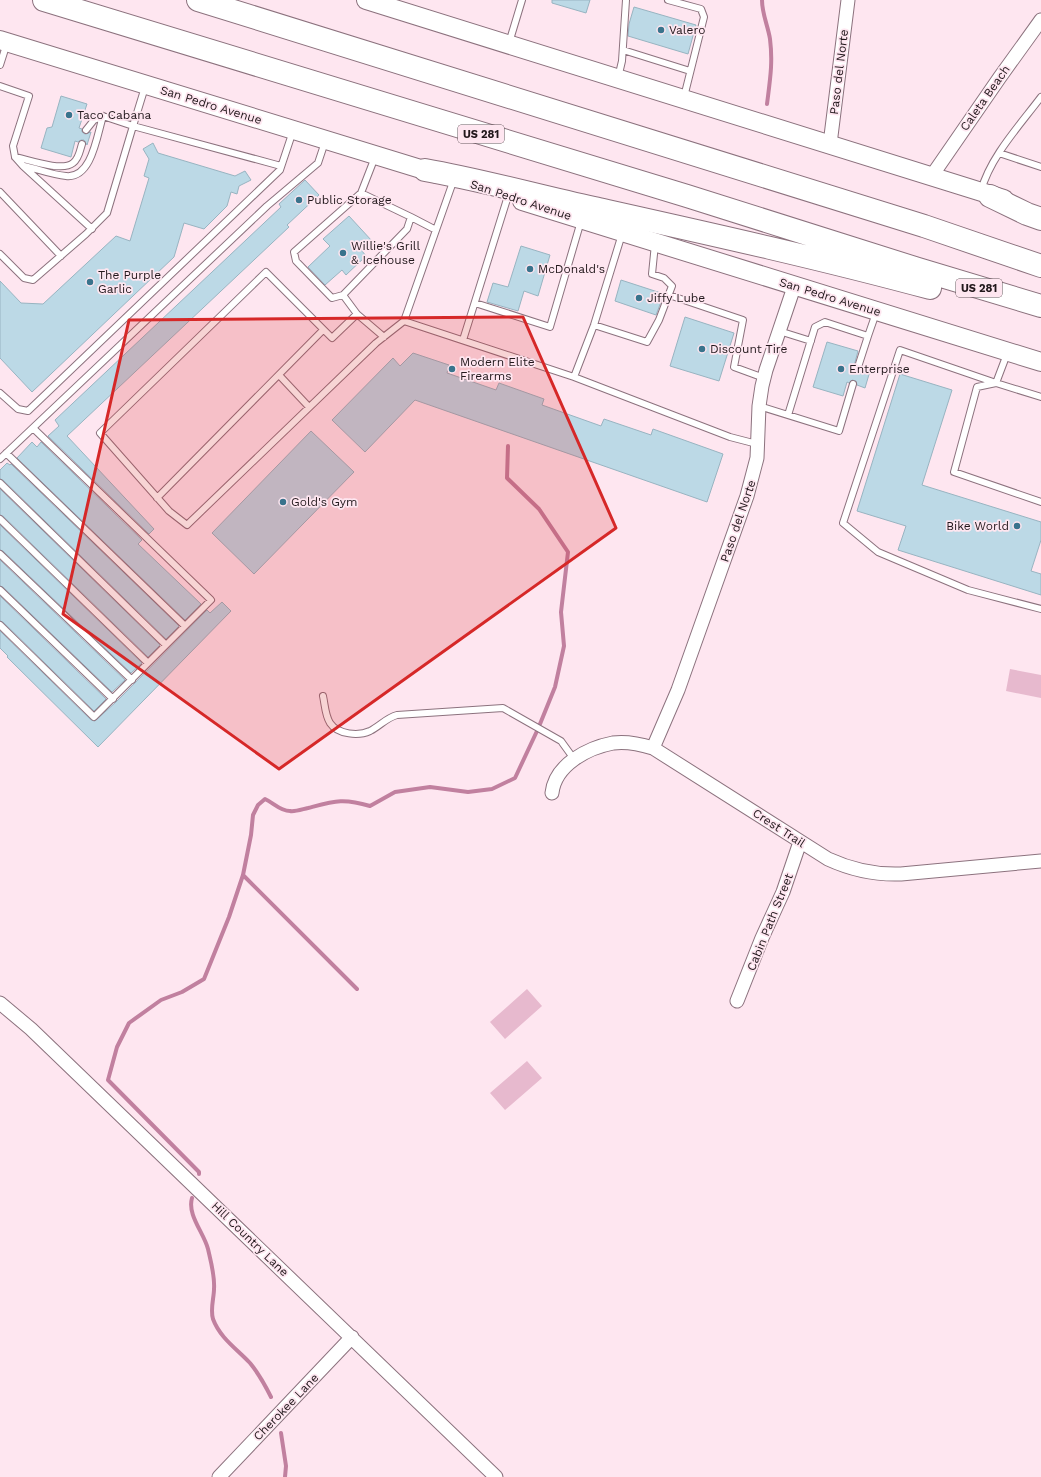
<svg xmlns="http://www.w3.org/2000/svg" width="1041" height="1477" viewBox="0 0 1041 1477" font-family="'Work Sans',sans-serif">
  <style>
    .green { fill: #e7b9ce }
    .lines { fill: none; stroke-linecap: round; stroke-linejoin: round }
    .stream { stroke: #c1809f; stroke-width: 4 }
    .building { fill: #bcd9e6; stroke: #98b4c1 }
    .lane-casing { stroke: #8c727e; stroke-width: 8 }
    .street-casing { stroke: #8c727e; stroke-width: 15 }
    .secondary-casing { stroke: #8c727e; stroke-width: 20 }
    .highway-casing { stroke: #8c727e; stroke-width: 24 }
    .lane { stroke: #fff; stroke-width: 6 }
    .street { stroke: #fff; stroke-width: 13 }
    .secondary { stroke: #fff; stroke-width: 18 }
    .highway { stroke: #fff; stroke-width: 22 }
    .marked { fill: #d62828; fill-opacity: 0.2; stroke: #d62828; stroke-width: 3; stroke-linejoin: round }
    .poi-dot { fill: #39738c; stroke: #fee6f0; stroke-width: 1.5 }
    .labels { text-anchor: middle; dominant-baseline: central; stroke-width: 3.5; stroke-linejoin: round; paint-order: stroke }
    .shield { fill: #fee6f0; stroke: #64565c; stroke-width: 1 }
    .shield-label { font-size: 11px; font-weight: bold; fill: #22181c }
    .poi-label { font-size: 12px; fill: #22181c; stroke: #fee6f0; text-anchor: start }
    .street-label { font-size: 12px; fill: #22181c; stroke: #fee6f0 }
  </style>
  <rect width="100%" height="100%" fill="#fee6f0"/>
  <path class="green" d="M1010 669 1041 675V698L1006 691Z
    M527 989 542 1006 505 1039 490 1022Z
    M527 1061 542 1078 505 1110 490 1093Z"/>
  <g class="lines">
    <path class="stream" d="M762 0C762 14 768 26 770 39 773 63 770 80 767 104
      M508 446 507 478 539 509 568 552 561 612 564 646 555 687 540 724
      M243 875 357 989
      M199 1174V1172L108 1080 117 1047 129 1023 161 1000 182 992 204 979 229 917 243 875 251 835 253 815 258 805 265 799C274 803 280 811 290 811 295 812 303 809 308 808 335 801 343 798 370 806L395 792 430 787 468 792 492 789 515 778 537 731
      M192 1198C187 1215 204 1233 208 1249 211 1262 215 1276 214 1289 214 1298 210 1309 213 1319 220 1338 237 1349 250 1363 259 1374 265 1385 271 1397
      M281 1433 286 1466 285 1477"/>
  </g>
  <path class="building" d="M552 0H590L586 13 552 3Z
    M634 7 696 25 688 54 628 36 629 24Z
    M61 96 87 104 79 128 82 129V132L85 134 91 132 87 145 84 140H81L78 142 75 141 71 157 41 148 47 128 52 127Z
    M153 143 158 153 235 176 245 171 251 180 239 186 237 194 231 192 227 206 204 229 184 223 174 257 32 392 0 358V281L21 303 43 304 116 236 130 241 149 178 144 176 149 159 143 149Z
    M305 180 319 195 287 225 289 227 67 436 154 529 149 534 48 436 59 426 55 420 281 207 279 204Z
    M349 216 372 241 362 251 366 256 346 275 342 270 325 285 308 267 330 246 323 239Z
    M521 246 550 255 538 296 524 291 518 311 487 302 493 283 508 287Z
    M621 280 664 294 656 315 615 301Z
    M685 317 734 333 719 381 670 366Z
    M827 342 858 351 854 366V370L859 371 862 368 870 371 865 388 857 385 856 381 852 380 849 383 847 382 843 396 813 387Z
    M413 353 449 365 447 373 496 390 499 383 544 399 542 405 601 426 604 419 651 435 653 429 723 454 707 502 415 400 365 452 332 420 393 358 400 366Z
    M900 374 952 390 922 485 1041 522V540L1031 571 1041 574V595L898 550 906 526 857 511Z
    M311 431 354 472 254 574 212 533Z
    M32 442 37 447 41 442 142 540 138 544 201 604 185 620 17 458Z
    M7 463 10 465 11 464 179 626 166 639 3 480 0 479V470Z
    M0 489 160 645 148 657 3 516 0 515Z
    M0 525 142 663 131 673 3 551 0 550Z
    M0 560 125 680 112 692 3 587 0 586Z
    M0 596 106 699 94 711 3 622 0 621Z
    M222 602 231 611 98 747 7 657 8 656 0 648V631L91 720 95 721 116 702 207 610 210 613Z"/>
  <g class="lines">
    <g class="lane-casing">
      <path id="lane" d="M668 0 701 9 704 17 684 97
        M509 43 522 0
        M623 50 690 71
        M0 65 7 43
        M618 78 622 61 626 0
        M0 86 29 96 13 146 15 157 23 166 92 229
        M86 130 94 120 103 116
        M999 153 1041 167
        M15 157C29 160 62 172 73 163 79 159 80 150 82 144
        M375 157 361 193 411 217 407 229 343 295 357 314 332 338 266 272 100 433 169 511 187 525 376 343 404 321
        M24 166C38 169 52 175 66 176 92 179 97 135 103 116L133 126 145 87
        M454 179 404 321 574 377 730 437 757 444
        M981 191C990 157 1020 125 1041 97
        M0 192 61 256
        M411 217 436 230
        M0 254 24 278 33 280 86 234 107 213 133 126 281 166
        M343 295 332 298 296 261 294 252 361 193
        M669 295 743 320 734 367 764 378
        M475 303 550 327 581 221
        M357 314 384 337
        M594 325 647 342 659 320 672 286 664 278 652 274 655 244
        M779 331 811 341
        M463 340 508 196
        M1007 354 996 383 900 350 843 523 878 552 968 590 1041 609
        M858 367 868 336
        M279 375 309 407
        M574 377 594 325 622 234
        M0 393 18 409 28 411 280 170 293 131
        M1041 397 996 383 977 387 954 472 1041 502
        M759 406 839 431 853 384
        M788 415 815 327 825 322 868 336 876 313
        M6 453 185 626
        M0 459 267 206 318 163 325 142
        M0 483 166 645
        M157 498 323 330
        M0 519 148 663
        M0 554 132 680
        M0 590 113 699
        M0 625 94 717 211 600 33 428
        M323 696C325 705 325 715 330 723 338 735 359 736 370 731 380 726 386 718 397 715L503 708 561 741 574 759"/>
    </g>
    <g class="street-casing">
      <path id="street" d="M830 144 848 0
        M931 177 1000 77 1041 20
        M653 748 678 690 747 496 757 458 759 406 762 386 766 370 794 287
        M552 793C555 765 587 748 613 743 626 741 640 744 653 748L828 859C852 870 875 875 901 874L1041 861
        M737 1001 762 938 783 892 800 842
        M0 1003 31 1029 496 1477
        M219 1477 352 1337"/>
    </g>
    <g class="secondary-casing">
      <path id="secondary" d="M366 0 1004 199
        M0 40 437 174
        M522 201 1041 362"/>
    </g>
    <g class="highway-casing">
      <path id="highway" d="M44 0 687 196 918 269 1041 306
        M198 0 924 226 1041 266
        M425 170C482 180 538 196 594 208 706 233 819 258 930 288
        M990 196 1027 214 1041 219"/>
    </g>
    <use href="#lane" class="lane"/>
    <use href="#street" class="street"/>
    <use href="#secondary" class="secondary"/>
    <use href="#highway" class="highway"/>
  </g>
  <path class="marked" d="M523 317 616 528 279 769 63 614 129 320Z"/>
  <g class="poi-dot">
    <circle cx="661" cy="30" r="4"/>
    <circle cx="69" cy="115" r="4"/>
    <circle cx="299" cy="200" r="4"/>
    <circle cx="343" cy="253" r="4"/>
    <circle cx="530" cy="269" r="4"/>
    <circle cx="90" cy="282" r="4"/>
    <circle cx="639" cy="298" r="4"/>
    <circle cx="702" cy="349" r="4"/>
    <circle cx="452" cy="369" r="4"/>
    <circle cx="841" cy="369" r="4"/>
    <circle cx="283" cy="502" r="4"/>
    <circle cx="1017" cy="526" r="4"/>
  </g>
  <g class="labels">
    <g class="shield">
      <rect x="458" y="125" width="46" height="18" rx="3"/>
      <rect x="956" y="279" width="46" height="18" rx="3"/>
    </g>
    <g class="shield-label">
      <text x="481" y="134">US 281</text>
      <text x="979" y="288">US 281</text>
    </g>
    <g class="poi-label">
      <text x="669" y="30">Valero</text>
      <text x="77" y="115">Taco Cabana</text>
      <text x="307" y="200">Public Storage</text>
      <text x="351" y="246">Willie's Grill<tspan x="351" dy="14">&amp; Icehouse</tspan></text>
      <text x="538" y="269">McDonald's</text>
      <text x="98" y="275">The Purple<tspan x="98" dy="14">Garlic</tspan></text>
      <text x="647" y="298">Jiffy Lube</text>
      <text x="710" y="349">Discount Tire</text>
      <text x="460" y="362">Modern Elite<tspan x="460" dy="14">Firearms</tspan></text>
      <text x="849" y="369">Enterprise</text>
      <text x="291" y="502">Gold's Gym</text>
      <text x="1009" y="526" text-anchor="end">Bike World</text>
    </g>
    <g class="street-label">
      <text transform="translate(839 72) rotate(-83)">Paso del Norte</text>
      <text transform="translate(985 98) rotate(-55)">Caleta Beach</text>
      <text transform="translate(211 105) rotate(17)">San Pedro Avenue</text>
      <text transform="translate(521 200) rotate(18)">San Pedro Avenue</text>
      <text transform="translate(830 297) rotate(17)">San Pedro Avenue</text>
      <text transform="translate(738 521) rotate(-71)">Paso del Norte</text>
      <text transform="translate(779 828) rotate(33)">Crest Trail</text>
      <text transform="translate(770 922) rotate(-68)">Cabin Path Street</text>
      <text transform="translate(250 1239) rotate(44)">Hill Country Lane</text>
      <text transform="translate(286 1407) rotate(-46)">Cherokee Lane</text>
    </g>
  </g>
</svg>
